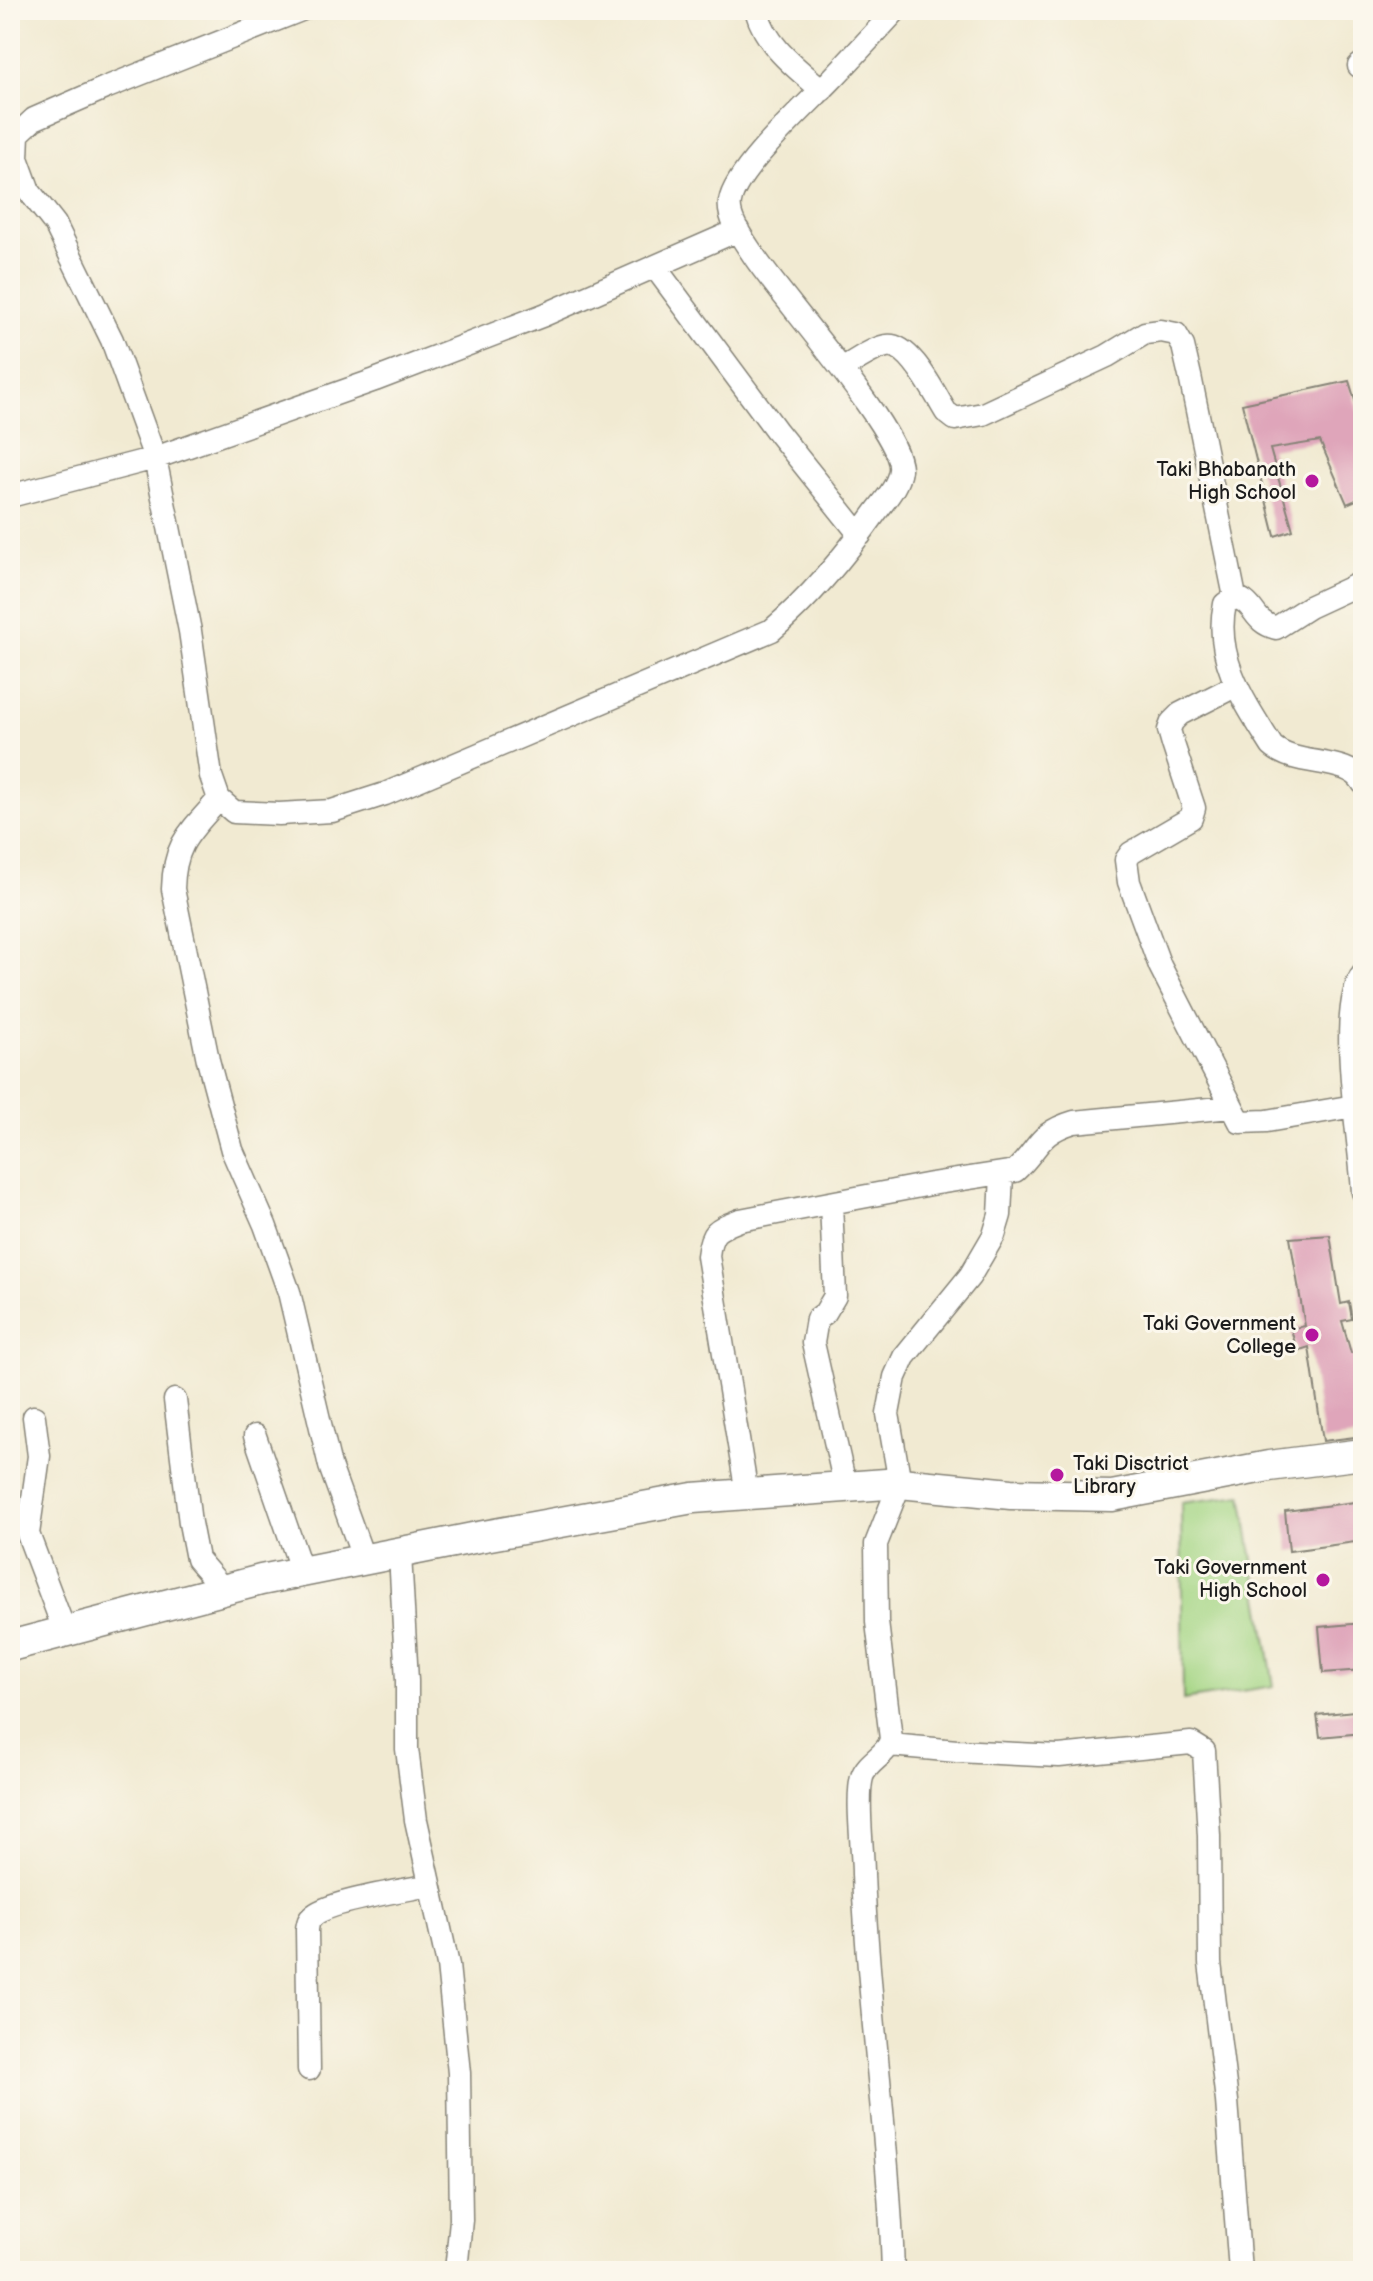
<svg xmlns="http://www.w3.org/2000/svg" width="1373" height="2281" viewBox="0 0 1373 2281" font-family="'Balsamiq Sans',sans-serif">
  <style>
    .green { fill: #a4d584; stroke: #607850; stroke-width: 2 }
    .building { fill: #dfa5ba }
    .lines { fill: none; stroke-linecap: round; stroke-linejoin: round }
    .street-casing { stroke: #868377; stroke-width: 25 }
    .secondary-casing { stroke: #868377; stroke-width: 33 }
    .street { stroke: #fff; stroke-width: 22 }
    .secondary { stroke: #fff; stroke-width: 30 }
    .poi-dot { fill: #b5179e; stroke: #fbf7ec; stroke-width: 3 }
    .labels { text-anchor: middle; dominant-baseline: central; stroke-width: 6; stroke-linejoin: round; paint-order: stroke }
    .poi-label { font-size: 20px; fill: #1c1c1c; stroke: #fbf7ec; text-anchor: end }
  </style>
  <rect width="100%" height="100%" fill="#fbf7ec"/>
  <filter id="ink" filterUnits="userSpaceOnUse"><feTurbulence type="fractalNoise" baseFrequency=".0125" numOctaves="2"/><feDisplacementMap in="SourceGraphic" scale="16" xChannelSelector="R" yChannelSelector="G"/><feConvolveMatrix kernelMatrix="1 2 1 2 8 2 1 2 1" color-interpolation-filters="sRGB"/></filter>
  <filter id="wash" filterUnits="userSpaceOnUse"><feTurbulence type="fractalNoise" baseFrequency=".006" numOctaves="4" result="noise"/><feDisplacementMap in="SourceGraphic" scale="32" xChannelSelector="R" yChannelSelector="G"/><feGaussianBlur stdDeviation="1.8" result="paint"/><feColorMatrix in="noise" values="0 0 0 0 0 0 0 0 0 0 0 0 0 0 0 0 0 1.4 0 .05"/><feComposite in="paint" operator="in"/></filter>
  <g filter="url(#wash)">
    <rect width="100%" height="100%" fill="#f1ead2"/>
    <path class="green" d="M1242 1495 1274 1686 1183 1700 1181 1503Z"/>
    <g id="blocks">
      <path class="building" d="M1349 381 1363 426V497L1347 504 1320 441 1270 449 1293 530 1275 536 1242 404Z
        M1330 1235 1341 1304 1349 1302 1352 1319 1342 1321 1351 1353 1358 1352 1363 1377V1436L1323 1441 1309 1347 1297 1351 1291 1329 1305 1326 1290 1238Z
        M1363 1501V1541L1289 1551 1285 1511Z
        M1363 1623V1670L1323 1673 1319 1627Z
        M1363 1710V1733L1320 1737 1317 1715Z"/>
    </g>
  </g>
  <g filter="url(#ink)">
    <use href="#blocks" fill-opacity="0" stroke="#868377" stroke-width="2"/>
    <g class="lines">
      <g class="street-casing">
        <path id="street" d="M301 10 105 88 34 119 18 134 17 158 29 191 55 224 112 340 155 458 190 631 211 776 219 799 234 812 279 814 332 811 385 794 772 630C813 595 845 556 876 512 885 500 898 486 900 470 904 434 779 295 754 256 745 242 727 219 730 202 735 170 806 106 830 81 852 58 874 34 896 10
          M756 10C766 46 795 67 822 90
          M1359 66 1363 63
          M655 267 776 430 860 535
          M842 369C855 361 872 349 886 346 910 341 935 395 946 412L955 419 983 414 1107 356 1145 333 1161 331 1176 334 1183 346 1190 376 1235 597
          M10 496 155 458 375 380 544 315 738 230
          M1363 582 1309 607 1276 628C1251 621 1257 604 1235 597L1225 604C1213 657 1245 703 1272 746 1296 768 1349 756 1363 783
          M1235 686 1180 714 1172 722 1169 730 1173 744 1194 808 1191 818 1131 853 1126 860 1129 882 1160 966 1240 1122 1267 1121 1354 1106
          M219 799C190 832 174 843 173 889L208 1060 232 1150 265 1225 289 1292 330 1466 364 1560
          M1363 974C1335 1007 1361 1146 1363 1192
          M831 1203 835 1296 825 1313 817 1319 813 1343 845 1485
          M175 1400 190 1523 197 1559 224 1590
          M34 1417 39 1456 28 1534 65 1632
          M255 1436 302 1572
          M747 1494 708 1256C711 1230 717 1229 740 1220L931 1184 1015 1171C1040 1148 1037 1133 1074 1122L1231 1107
          M400 1554 407 1681V1749L416 1820 448 1965 459 2073 461 2220 456 2271
          M890 1745 957 1751 1059 1756 1191 1743 1204 1751 1209 1836 1210 1963 1227 2101 1240 2271
          M309 2069 307 1929C308 1924 308 1920 312 1917 326 1901 407 1890 430 1885
          M893 2271C889 2138 868 2007 863 1874 863 1850 856 1799 862 1777 867 1761 888 1755 891 1739L877 1622 876 1544 900 1483 888 1414 895 1377 904 1357 970 1276 994 1235 1000 1215 1002 1175"/>
      </g>
      <g class="secondary-casing">
        <path id="secondary" d="M10 1646 261 1580 473 1538 693 1498 900 1483 1011 1494 1112 1496 1269 1466 1363 1454"/>
      </g>
      <use href="#street" class="street"/>
      <use href="#secondary" class="secondary"/>
    </g>
  </g>
  <g class="poi-dot">
    <circle cx="1312" cy="481" r="8"/>
    <circle cx="1312" cy="1335" r="8"/>
    <circle cx="1057" cy="1475" r="8"/>
    <circle cx="1323" cy="1580" r="8"/>
  </g>
  <g class="labels">
    <g class="poi-label">
      <text x="1296" y="470">Taki Bhabanath<tspan x="1296" dy="23">High School</tspan></text>
      <text x="1296" y="1324">Taki Government<tspan x="1296" dy="23">College</tspan></text>
      <text x="1073" y="1464" text-anchor="start">Taki Disctrict<tspan x="1073" dy="23">Library</tspan></text>
      <text x="1307" y="1568">Taki Government<tspan x="1307" dy="23">High School</tspan></text>
    </g>
  </g>
  <rect width="1373" height="2281" fill="none" stroke="#fbf7ec" stroke-width="40"/>
</svg>
